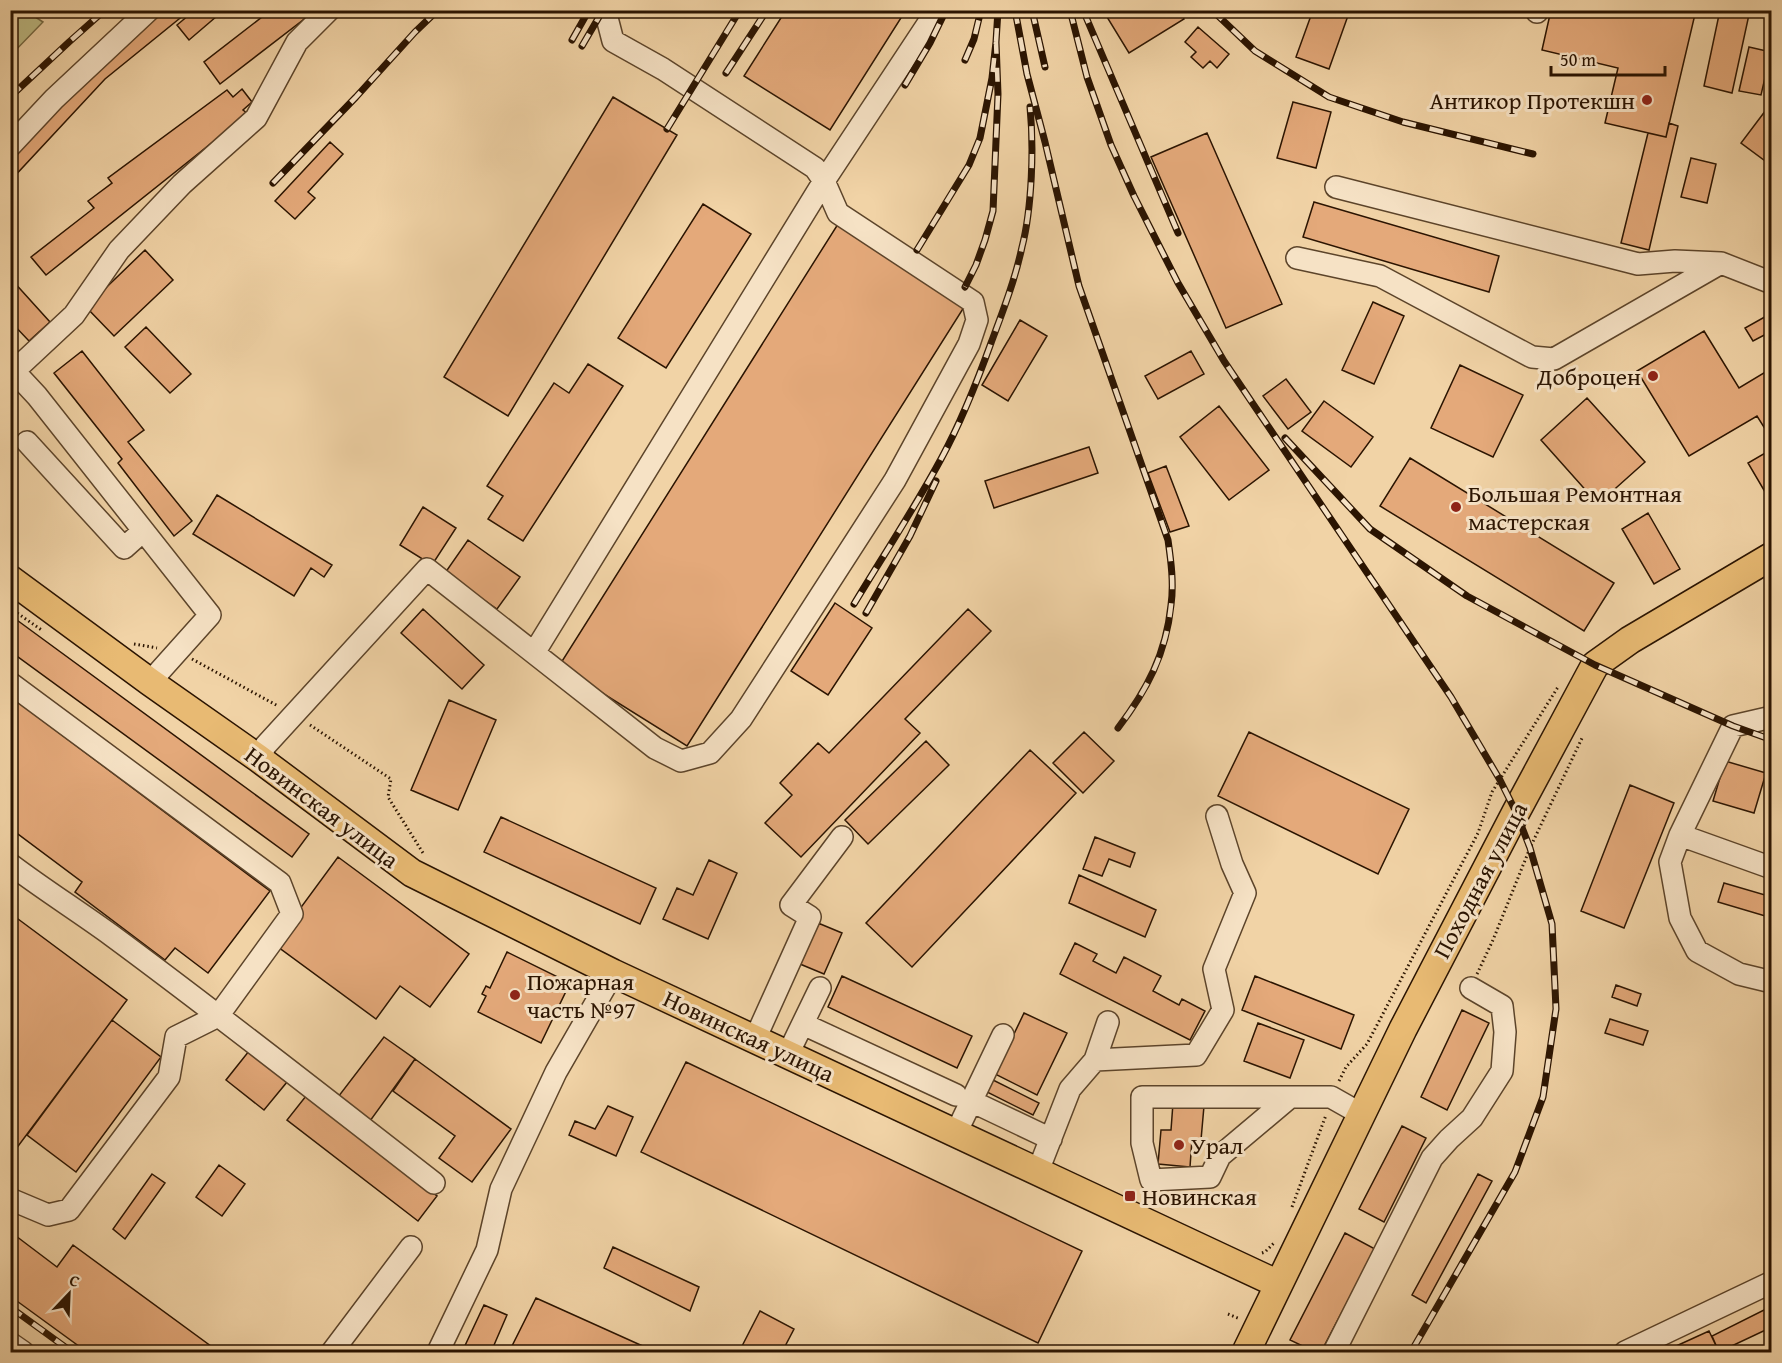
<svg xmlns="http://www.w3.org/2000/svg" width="1782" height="1363" viewBox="0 0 1782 1363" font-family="'Gentium Book Plus',serif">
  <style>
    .green { fill: #bebb84; stroke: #746842; stroke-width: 1.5 }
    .building { fill: #e4a97a; stroke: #2b1401; stroke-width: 1.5 }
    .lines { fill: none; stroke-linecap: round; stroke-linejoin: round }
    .minor-casing { stroke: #5c442a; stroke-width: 24 }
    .major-casing { stroke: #2b1401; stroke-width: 30 }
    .path { stroke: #2b1401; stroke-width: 3; stroke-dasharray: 1.5 3; stroke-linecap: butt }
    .minor { stroke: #f6e2c5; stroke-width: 21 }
    .major { stroke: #e8ba73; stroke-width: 27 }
    .rail-casing { stroke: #2b1401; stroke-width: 7 }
    .rail { stroke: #f6e2c5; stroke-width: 4.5; stroke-dasharray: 14; stroke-linecap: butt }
    .poi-dot { fill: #8f2418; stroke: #f6e2c5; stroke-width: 2 }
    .labels { text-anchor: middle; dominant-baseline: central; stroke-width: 6; stroke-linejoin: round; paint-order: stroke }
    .poi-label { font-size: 24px; fill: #2b1401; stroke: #f6e2c5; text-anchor: start }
    .street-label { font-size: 24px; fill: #2b1401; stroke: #f6e2c5 }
  </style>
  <rect width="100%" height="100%" fill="#f1d3a6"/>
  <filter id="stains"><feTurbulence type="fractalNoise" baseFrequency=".00333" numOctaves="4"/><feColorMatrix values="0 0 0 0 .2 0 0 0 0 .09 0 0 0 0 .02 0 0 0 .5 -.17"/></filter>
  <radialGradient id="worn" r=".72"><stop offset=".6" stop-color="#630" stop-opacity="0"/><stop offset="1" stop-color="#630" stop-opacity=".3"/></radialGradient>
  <path class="green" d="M11 10 26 11 43 22 11 55Z"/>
  <path class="building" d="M163 10H190L105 79 10 181V161L96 69Z
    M195 10H224L189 40 177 25Z
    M271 10H316L220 84 204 62Z
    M786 10H906L830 130 744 76Z
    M1118 10H1179L1184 19 1129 53 1107 17Z
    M1313 10H1350L1329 69 1296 57Z
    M1551 10H1696L1666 137 1605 123 1618 68 1542 50Z
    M1720 10H1750L1732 93 1704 86Z
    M1198 27 1229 54 1217 68 1210 61 1203 68 1191 57 1196 52 1185 42Z
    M1749 47 1771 52 1761 95 1739 91Z
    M242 89 252 102 243 110 248 114 46 275 31 257 94 208 88 201 112 183 108 178 227 90 233 97Z
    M613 97 677 135 508 416 444 377Z
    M1293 102 1331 112 1316 168 1277 158Z
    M1769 106 1772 107V166L1741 143Z
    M1669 123 1678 126 1649 250 1621 243 1648 133 1666 137Z
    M1207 133 1282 304 1226 328 1151 157Z
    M330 142 343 154 308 192 315 198 295 219 275 201Z
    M1691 158 1716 164 1707 203 1681 197Z
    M1314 202 1499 256 1489 292 1303 237Z
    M703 204 751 234 666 368 618 338Z
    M838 224 966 304 687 746 559 666Z
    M145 250 173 280 114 336 86 307Z
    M12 280 50 322 29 341 10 321V281Z
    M1373 302 1404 316 1374 384 1342 370Z
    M1770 314 1772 316V331L1753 341 1745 328Z
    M1020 320 1047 336 1008 401 982 385Z
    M146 327 191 374 170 393 125 347Z
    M1704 331 1739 388 1772 368V440L1757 416 1689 456 1637 371Z
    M82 351 144 430 128 442 192 521 174 536 118 463 122 459 54 373Z
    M1191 351 1204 374 1158 399 1145 376Z
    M588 364 623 386 523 541 488 519 503 496 487 486 554 383 569 393Z
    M1460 365 1523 395 1493 457 1431 428Z
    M1286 379 1311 412 1288 429 1263 396Z
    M1587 398 1645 462 1598 504 1541 440Z
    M1324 401 1373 437 1351 467 1302 431Z
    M1219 406 1269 470 1229 500 1180 437Z
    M1089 447 1098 473 994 508 985 481Z
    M1772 449V495L1768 497 1748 463Z
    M1410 458 1614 583 1584 631 1380 506Z
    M1166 466 1189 526 1170 532 1148 473Z
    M217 495 332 565 324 577 311 568 294 596 193 534Z
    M423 507 456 528 432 565 400 545Z
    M1648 513 1680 569 1654 584 1622 529Z
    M468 540 520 577 497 609 445 573Z
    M835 603 872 628 828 695 791 671Z
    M423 609 484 665 462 689 401 633Z
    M968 609 991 631 905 719 920 733 801 857 765 823 792 795 780 783 818 743 829 753Z
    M10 615 309 834 292 857 10 651Z
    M10 696 270 891 208 973 175 948 165 960 75 892 82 882 10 828Z
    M449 700 496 720 458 810 411 790Z
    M1084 732 1114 761 1083 793 1053 763Z
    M1249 732 1409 809 1378 874 1218 796Z
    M926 741 949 765 868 844 845 820Z
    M1030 750 1076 793 912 967 866 923Z
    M1725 761 1766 773 1754 813 1713 801Z
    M1630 785 1674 803 1624 928 1581 911Z
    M501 817 656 888 640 924 484 852Z
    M1095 837 1135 853 1130 867 1109 859 1102 876 1083 869Z
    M338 857 469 954 430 1007 400 986 376 1019 274 944Z
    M709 860 737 873 708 939 663 919 677 888 693 895Z
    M1079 875 1156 910 1145 937 1069 903Z
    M1724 883 1772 897V918L1718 902Z
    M10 913 127 1000 10 1157Z
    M818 923 842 933 824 974 800 964Z
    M1075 943 1097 954 1093 961 1116 973 1124 957 1161 976 1153 991 1179 1005 1182 999 1205 1011 1190 1040 1060 974Z
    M507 952 570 983 541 1043 478 1012 486 996 482 994 486 986 490 988Z
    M842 976 972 1036 957 1068 828 1007Z
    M1255 976 1354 1015 1341 1049 1242 1010Z
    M1616 985 1641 994 1637 1006 1612 997Z
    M1462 1010 1489 1023 1447 1110 1421 1097Z
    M1024 1013 1067 1033 1037 1095 995 1074Z
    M1610 1019 1648 1031 1643 1045 1605 1033Z
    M112 1020 161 1057 76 1172 27 1135Z
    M1258 1023 1304 1040 1290 1078 1244 1061Z
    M384 1037 415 1059 370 1121 338 1097Z
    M249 1051 287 1082 264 1110 226 1080Z
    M415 1059 511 1129 472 1182 439 1158 455 1136 393 1091Z
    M686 1062 1082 1251 1038 1343 641 1152Z
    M991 1079 1039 1103 1033 1115 985 1091Z
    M306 1096 437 1196 418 1221 287 1120Z
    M1173 1103 1204 1106 1201 1140 1192 1139 1190 1167 1158 1164 1161 1130H1171Z
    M608 1106 633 1117 616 1156 569 1135 575 1121 595 1129Z
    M1402 1126 1426 1138 1384 1222 1359 1209Z
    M219 1165 245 1184 222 1216 196 1197Z
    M152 1174 165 1183 125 1239 113 1229Z
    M1478 1174 1492 1181 1426 1303 1412 1295Z
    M12 1233 57 1267 73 1245 219 1352H87L10 1296Z
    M1345 1233 1375 1249 1321 1352H1315L1290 1340Z
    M613 1247 699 1287 690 1311 604 1268Z
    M536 1298 656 1352H509Z
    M484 1305 507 1315 491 1352H462Z
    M1772 1306V1327L1719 1352 1712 1336Z
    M760 1311 794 1329 782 1352H739Z
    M1709 1331 1719 1352H1663Z"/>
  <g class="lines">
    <g class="minor-casing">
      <path id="minor" d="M1537 12V10
        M10 146 54 99 149 10
        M1336 187 1638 264 1675 261 1721 263 1772 283
        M1297 258 1380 276 1532 357 1554 359 1721 263
        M10 367 37 396 210 615 150 682
        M14 371 74 315 119 250 182 184 256 118 297 42 329 10
        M27 442 124 548 143 531
        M534 653 824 181 933 16V10
        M10 683 280 883 292 914 218 1016 176 1037 169 1077 69 1210 48 1215 10 1199
        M1772 717 1733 726 1680 835 1670 862 1680 918 1697 951 1739 974 1772 982
        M258 758 266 745 427 569 655 748 681 761 710 753 741 719 895 480 969 344 977 320 973 302 838 213 824 181 815 168 663 69 613 41 605 10
        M1680 835 1772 868
        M10 864C43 889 78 911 111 935 221 1016 327 1100 434 1183
        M803 1024 956 1095
        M755 1039 810 917 791 905 842 837
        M788 1054 820 988
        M1095 1060 1196 1055 1223 1010 1214 969 1245 893 1232 864 1217 816
        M1289 1098 1220 1156 1210 1177 1151 1180 1142 1143V1097H1331L1361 1114
        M971 1101 1051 1139
        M956 1133 1003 1035
        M1038 1171 1070 1089 1095 1060 1108 1022
        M10 1343 23 1352
        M332 1352 411 1247
        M438 1352 487 1250 501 1189 556 1072 613 973
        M1334 1352 1432 1158 1449 1139 1472 1118 1502 1071 1505 1032 1502 1006 1471 988
        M1625 1352 1772 1282"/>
    </g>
    <g class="major-casing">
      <path id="major" d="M10 579 150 682 258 758 412 873 613 973 1278 1284
        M1246 1352 1403 1029 1516 812 1595 665 1630 640 1772 556"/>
    </g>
    <path class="path" d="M10 608 43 631
      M134 644 157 648
      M192 659 278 706
      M310 725 391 779 388 797 423 853
      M1477 974 1493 940 1530 848 1583 736
      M1339 1081 1346 1067 1367 1044 1478 833 1492 792 1558 687
      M1292 1207 1326 1115
      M1262 1253 1265 1252 1275 1242
      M1228 1314 1240 1319"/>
    <use href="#minor" class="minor"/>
    <use href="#major" class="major"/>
    <g class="rail-casing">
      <path id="rail" d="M1015 10 1027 74 1045 142 1079 286 1168 540C1171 561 1174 584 1171 605 1166 654 1147 690 1118 728
        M1032 10 1045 67
        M1070 10 1087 77 1111 145 1134 196 1178 283 1224 361 1451 697 1500 780 1516 812 1530 848 1552 924 1556 1009 1543 1097 1515 1172 1411 1352
        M1083 10 1178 233
        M1212 10 1255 51 1329 97 1403 122 1533 154
        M660 14 663 10
        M572 40 589 10
        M996 42 998 10
        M582 46 603 10
        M965 60 974 39 981 10
        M726 73 767 10
        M905 85 930 43 946 10
        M10 97 69 42 105 10
        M667 129 740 10
        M273 183 356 97 415 32 438 10
        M917 250 969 165 980 138 992 78 996 42 998 94 993 211 985 240 976 265 965 287
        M1285 438 1370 529 1467 596 1595 665 1733 726 1772 740
        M854 604C883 556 914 509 941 459 961 422 977 382 991 343 1003 311 1015 280 1022 247 1032 208 1034 147 1030 107
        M866 613 910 536 936 481
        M10 1307 72 1352"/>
    </g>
    <use href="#rail" class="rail"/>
  </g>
  <g class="poi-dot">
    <circle cx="1647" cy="100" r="6"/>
    <circle cx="1653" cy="376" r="6"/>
    <circle cx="1456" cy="507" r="6"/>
    <circle cx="515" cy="995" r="6"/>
    <circle cx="1179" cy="1145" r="6"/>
    <rect x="1124" y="1190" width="12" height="12" rx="3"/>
  </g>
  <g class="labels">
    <g class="poi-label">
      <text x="1635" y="100" text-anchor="end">Антикор Протекшн</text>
      <text x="1641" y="376" text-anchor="end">Доброцен</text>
      <text x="1468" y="493">Большая Ремонтная<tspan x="1468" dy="28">мастерская</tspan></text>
      <text x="527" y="981">Пожарная<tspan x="527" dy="28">часть №97</tspan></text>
      <text x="1191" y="1145">Урал</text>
      <text x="1142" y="1196">Новинская</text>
    </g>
    <g class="street-label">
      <text transform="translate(322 807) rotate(37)">Новинская улица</text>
      <text transform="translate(1480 880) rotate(-62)">Походная улица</text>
      <text transform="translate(749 1036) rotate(25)">Новинская улица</text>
    </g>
  </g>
  <rect width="1782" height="1363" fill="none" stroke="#f1d3a6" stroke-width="36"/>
  <rect x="12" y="12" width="1758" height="1339" fill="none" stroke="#2b1401" stroke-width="3"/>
  <rect x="18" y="18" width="1746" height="1327" fill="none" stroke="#2b1401" stroke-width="1.5"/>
  <g transform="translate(69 1294) rotate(23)" stroke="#f6e2c5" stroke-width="4.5" paint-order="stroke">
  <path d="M0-4.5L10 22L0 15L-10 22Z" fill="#2b1401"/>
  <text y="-9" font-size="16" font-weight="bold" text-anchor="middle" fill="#2b1401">С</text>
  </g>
  <path d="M1551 66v9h114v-9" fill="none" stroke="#2b1401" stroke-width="3"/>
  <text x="1560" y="66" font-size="18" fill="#2b1401" stroke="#f6e2c5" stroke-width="4.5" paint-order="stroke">50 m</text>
  <rect width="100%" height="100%" filter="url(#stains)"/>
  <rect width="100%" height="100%" fill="url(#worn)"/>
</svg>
